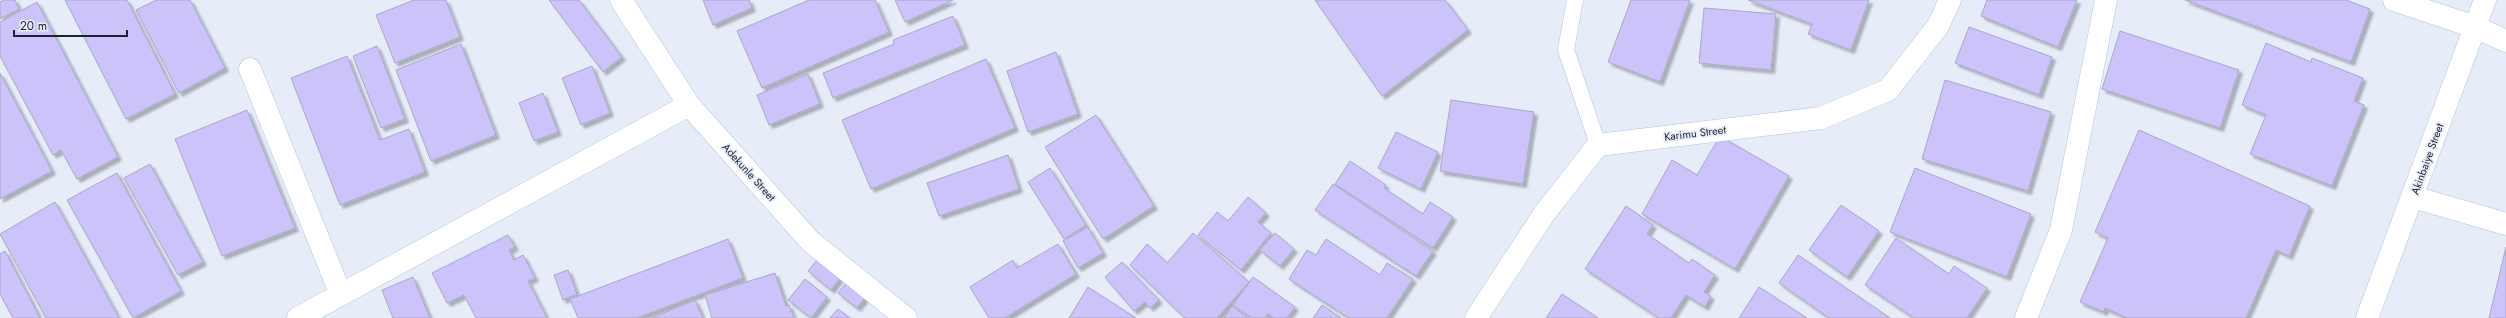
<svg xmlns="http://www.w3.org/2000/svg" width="2506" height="318" viewBox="0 0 2506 318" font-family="Jost,sans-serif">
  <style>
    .building { fill: #cbc3fa; stroke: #aaa7c6; filter: url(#shadow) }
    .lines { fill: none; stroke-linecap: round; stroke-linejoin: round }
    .lane-casing { stroke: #b3c3e0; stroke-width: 17 }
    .street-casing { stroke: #b3c3e0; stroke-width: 23 }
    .lane { stroke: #fff; stroke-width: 16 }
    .street { stroke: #fff; stroke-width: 22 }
    .labels { text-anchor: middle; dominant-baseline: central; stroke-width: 3.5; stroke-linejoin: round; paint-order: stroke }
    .street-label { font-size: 11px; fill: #1c222d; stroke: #e6edf9 }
  </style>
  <defs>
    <filter id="shadow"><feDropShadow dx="3.5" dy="3.5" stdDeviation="1" flood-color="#0004"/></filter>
  </defs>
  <rect width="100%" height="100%" fill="#e6edf9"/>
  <path class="building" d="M4 0H15L19 9 0 19V2Z
    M65 0H127L175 94 126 119Z
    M156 0H190L225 68 179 93 136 10Z
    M414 0H446L460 37 395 63 376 15Z
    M549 0H579L622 57 603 72Z
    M703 0H749L752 8 713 25Z
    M809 0H875L889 32 762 88 737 31Z
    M895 0H953L905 22Z
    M1315 0H1445L1468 30 1382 96Z
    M1631 0H1690L1660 82 1608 62Z
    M1748 0H1869L1851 50 1808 34 1812 24Z
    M1987 0H2077L2058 47 1981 16Z
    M2185 0H2346L2370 9 2351 62Z
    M37 2 118 157 77 179 61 150 53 155 0 56V22Z
    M1704 8 1776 14 1771 70 1699 63Z
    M953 16 965 45 833 98 823 73 894 44 893 40Z
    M1969 27 2052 57 2039 95 1955 63Z
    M2120 31 2239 70 2220 128 2102 89Z
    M2266 43 2311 62 2312 58 2363 78 2354 101 2364 105 2332 186 2250 154 2266 115 2242 105Z
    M461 44 496 135 431 161 396 70Z
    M377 46 405 119 381 128 353 56Z
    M1056 52 1078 114 1028 132 1007 71Z
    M347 56 380 140 409 129 425 172 340 205 291 78Z
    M986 59 1015 128 871 189 842 120Z
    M592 66 610 113 581 125 562 78Z
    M0 73 52 171 0 199Z
    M808 74 820 104 769 125 757 95Z
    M1945 80 2051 112 2028 191 1922 159Z
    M543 93 558 132 534 141 519 103Z
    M1451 100 1534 112 1523 184 1440 171Z
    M247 110 295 228 222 256 175 139Z
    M1096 115 1154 206 1103 239 1045 147Z
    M2139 130 2310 206 2289 256 2276 250 2246 318H2127L2105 308 2104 312 2080 302 2108 238 2095 232Z
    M1396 132 1438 152 1421 189 1378 168Z
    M1720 136 1789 176 1735 269 1642 214 1672 160 1697 175Z
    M1008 155 1019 189 939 216 927 183Z
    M1350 161 1386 185 1384 188 1423 214 1430 202 1453 217 1433 248 1335 184Z
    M150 164 203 262 178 275 124 178Z
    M1050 168 1086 225 1064 239 1028 182Z
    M1915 168 2031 214 2007 277 1890 232Z
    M117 173 181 291 133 318 67 200Z
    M1333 184 1433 251 1416 276 1315 210Z
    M1248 197 1266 213 1258 222 1271 233 1241 270 1198 235 1217 212 1228 221Z
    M55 202 119 318H46L0 234Z
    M1841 205 1879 231 1847 277 1809 250Z
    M1626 206 1653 225 1647 234 1689 263 1692 259 1715 275 1704 292 1711 296 1705 307 1686 295 1671 318H1659L1585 269Z
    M1088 227 1103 253 1078 268 1063 241Z
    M1193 233 1249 282 1217 318H1185L1130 265 1147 244 1167 263Z
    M1275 233 1294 249 1280 266 1260 250Z
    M508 235 515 247 509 250 514 260 523 255 535 278 528 281 547 318H476L464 295 447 303 432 273Z
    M1896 238 1949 274 1954 266 1987 288 1967 318H1914L1865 285Z
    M728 239 743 278 637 318H578L570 299Z
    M1326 239 1380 275 1387 263 1413 279 1387 318H1349L1289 279 1307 250 1316 255Z
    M1058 244 1076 274 1005 318H989L970 287 1013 260 1017 268Z
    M2506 247V318H2489Z
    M5 251 40 318H13L0 294V254Z
    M1798 255 1890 318H1829L1779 283Z
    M820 256 843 274 831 290 808 271Z
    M1122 262 1159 300 1150 308 1145 302 1134 311 1105 277Z
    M568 270 577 294 563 300 554 275Z
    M775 273 786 306 789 305 794 318H712L705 295Z
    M413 277 430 318H393L382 290Z
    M1253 277 1295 307 1287 318H1274L1268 314 1265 318H1252L1233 305Z
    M850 278 869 293 857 308 838 293Z
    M805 279 827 297 811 318 788 300Z
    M1088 287 1136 318H1069Z
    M1759 287 1807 318H1739Z
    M1562 294 1598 318H1546Z
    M695 300 703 318H651Z
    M1322 305 1341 318H1313Z
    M1232 306 1247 317 1246 318H1224Z
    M838 309 850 318H830Z"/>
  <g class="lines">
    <g class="lane-casing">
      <path id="lane" d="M1575 0 1566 50 1598 145"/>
    </g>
    <g class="street-casing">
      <path id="street" d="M621 0 689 105 810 241 906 318
        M2394 0 2475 27 2506 41
        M250 69 341 295
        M2413 197 2506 224
        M298 318 689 105
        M1476 318 1544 214 1598 145 1821 118 1888 90 1938 26 1950 0
        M2026 318 2061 230 2106 0
        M2367 318 2485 0"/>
    </g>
    <use href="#lane" class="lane"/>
    <use href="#street" class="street"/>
  </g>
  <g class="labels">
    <g class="street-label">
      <text transform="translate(1695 133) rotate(-7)">Karimu Street</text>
      <text transform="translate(2427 159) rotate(-70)">Akinbaiye Street</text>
      <text transform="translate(749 172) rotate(48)">Adekunle Street</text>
    </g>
  </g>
  <path d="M14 30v6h113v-6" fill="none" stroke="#1c222d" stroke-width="2"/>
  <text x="20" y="30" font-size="12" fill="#1c222d" stroke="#e6edf9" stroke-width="3" paint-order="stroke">20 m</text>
</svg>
